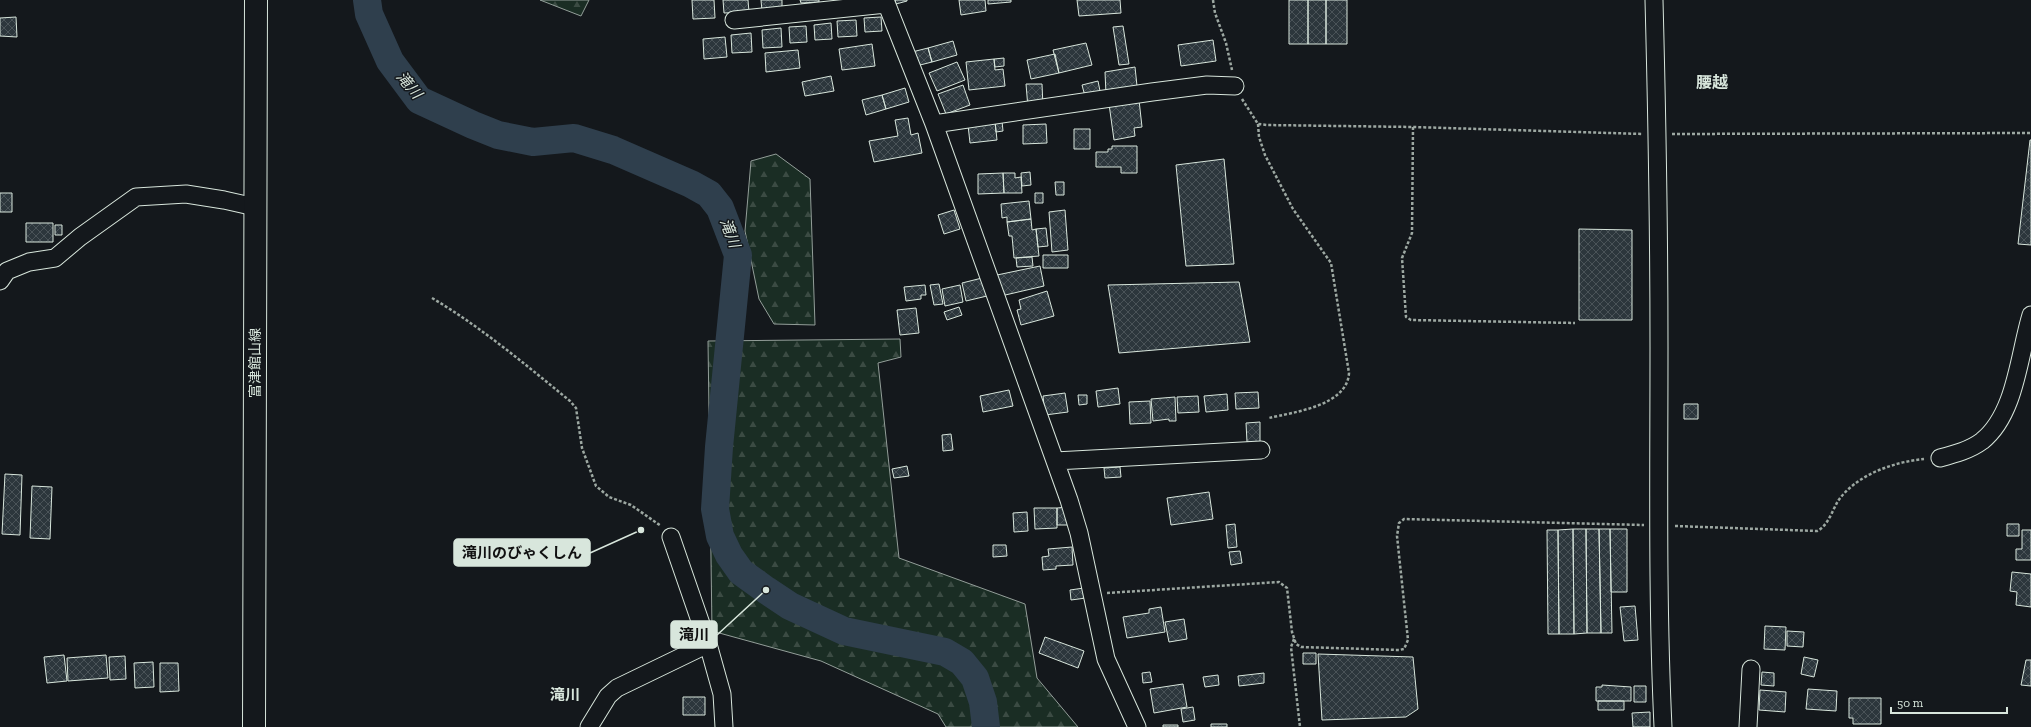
<svg xmlns="http://www.w3.org/2000/svg" width="2031" height="727" viewBox="0 0 2031 727" font-family="'Zilla Slab','Noto Sans JP',serif">
  <style>
    .forest { fill: url(#forest-firs); stroke: #939e99 }
    .lines { fill: none; stroke-linecap: round; stroke-linejoin: round }
    .river { stroke: #2f3f4d; stroke-width: 28 }
    .building { fill: url(#building-cross-hatch); stroke: #d8e6dc }
    .minor-casing { stroke: #d8e6dc; stroke-width: 19 }
    .major-casing { stroke: #d8e6dc; stroke-width: 24 }
    .path { stroke: #9da8a2; stroke-width: 2.5; stroke-dasharray: 3 2; stroke-linecap: butt }
    .minor { stroke: #14181c; stroke-width: 17 }
    .major { stroke: #14181c; stroke-width: 22 }
    .labels { text-anchor: middle; dominant-baseline: central; stroke-width: 3; stroke-linejoin: round; paint-order: stroke }
    .street-label { font-size: 14px; fill: #d8e6dc; stroke: #14181c }
    .water-label { font-size: 15px; font-style: italic; fill: #d8e6dc; stroke: #14181c }
    .neighbourhood-label { font-size: 15px; font-weight: bold; fill: #d8e6dc; stroke: #14181c }
    .quarter-label { font-size: 16px; font-weight: bold; fill: #d8e6dc; stroke: #14181c }
    .leader { fill: none; stroke: #d8e6dc; stroke-width: 1.5 }
    .callout-dot { fill: #d8e6dc; stroke: #14181c; stroke-width: 1.5 }
    .callout { fill: #d8e6dc; stroke: #d8e6dc; stroke-width: 1.5 }
    .callout-label { font-size: 15px; text-anchor: middle; font-weight: bold; fill: #111 }
  </style>
  <defs>
    <pattern id="forest-firs" width="22" height="20" patternUnits="userSpaceOnUse"><rect width="22" height="20" fill="#1a2d24"/><path d="M5 1l3.5 6h-7zM16 11l3.5 6h-7z" fill="#3b4b43"/></pattern>
    <pattern id="building-cross-hatch" width="8" height="8" patternUnits="userSpaceOnUse"><rect width="8" height="8" fill="#2c363c"/><path d="M0 0l8 8M0 8l8-8" fill="none" stroke="#4a5358"/></pattern>
  </defs>
  <rect width="100%" height="100%" fill="#14181c"/>
  <path class="forest" d="M540 0H589L581 16Z
    M776 154 810 179 815 325 774 324 759 299 745 231 751 161Z
    M900 339 901 357 878 363 899 558 1025 604 1037 678 1078 727H946L938 714 821 661 712 631 708 341Z"/>
  <g class="lines">
    <path class="river" d="M367 0 369 14 390 61 419 100 473 125 498 135 533 142 574 138 613 150 691 184 709 194 720 208 738 255 719 447 715 509 720 536 729 555 741 572 766 590 790 606 844 631 945 652 962 662 975 678 983 702 986 727"/>
  </g>
  <path class="building" d="M692 0H714L715 18 693 19Z
    M723 0H748L749 12 724 13Z
    M761 0H782V10L762 11Z
    M800 0H819V2L801 3Z
    M895 0H907V1L896 4Z
    M959 0H985L986 11 961 15Z
    M988 0H1011V2L988 4Z
    M1077 0H1120L1121 13 1079 16Z
    M1289 0H1308V44H1289Z
    M1308 0H1326V44H1308Z
    M1326 0H1347V44H1326Z
    M16 17 17 37 0 36V18Z
    M881 17 882 31 865 32 864 18Z
    M856 20 857 36 838 37 837 21Z
    M831 23 832 39 815 40 814 25Z
    M806 26 807 42 790 43 789 27Z
    M1123 26 1129 64 1119 65 1113 27Z
    M781 28 782 47 763 48 762 30Z
    M751 33 752 52 732 53 731 35Z
    M725 37 727 57 704 59 703 39Z
    M1213 40 1216 61 1181 66 1178 45Z
    M953 41 957 55 932 62 928 48Z
    M1086 43 1092 65 1059 73 1053 50Z
    M872 44 875 66 842 70 839 49Z
    M928 48 932 62 916 66 912 52Z
    M798 50 800 68 766 72 765 53Z
    M1055 54 1059 73 1031 79 1027 60Z
    M1004 58V66L995 67 994 59Z
    M994 59 995 70 1003 69 1005 86 969 90 966 62Z
    M957 62 965 80 937 91 929 73Z
    M1135 67 1137 86 1106 94 1105 72Z
    M831 76 834 91 805 96 802 82Z
    M1098 81 1101 96 1086 100 1082 85Z
    M1026 84H1042L1043 107 1028 108Z
    M963 85 970 105 946 114 938 94Z
    M905 88 909 102 886 109 882 95Z
    M882 95 886 109 866 115 862 100Z
    M1139 100 1142 127 1134 128 1135 136 1114 140 1109 104Z
    M908 118 911 135 918 133 922 153 874 162 869 141 898 136 895 120Z
    M995 121H1002L1003 131 996 132Z
    M995 121 997 140 970 143 968 125Z
    M1046 124 1047 143 1023 144V125Z
    M1074 129H1090V149H1074Z
    M2030 140H2031V245L2018 244Z
    M1112 146H1137V173H1121V167H1096V152H1108V149H1112Z
    M1224 159 1234 264 1186 266 1176 165Z
    M1030 172 1031 185 1022 186 1021 173Z
    M1003 173 1004 193 978 194V174Z
    M1003 173H1015V178L1021 177 1022 193H1004Z
    M1055 182H1064V195H1056Z
    M0 193H12V212H0Z
    M1035 193H1043V203H1035Z
    M1029 201 1031 219 1007 222V217L1002 218 1001 204Z
    M954 210 960 229 944 234 938 215Z
    M1065 210 1068 250 1052 252 1049 212Z
    M1031 219 1032 230 1036 229 1039 256 1014 258 1012 236H1009L1007 222Z
    M26 223H53V242H26Z
    M55 225H62V235H55Z
    M1046 228 1048 246 1038 247 1036 229Z
    M1579 229 1632 230V320H1579Z
    M1043 255H1068V268H1043Z
    M1032 257 1033 266 1017 267 1016 258Z
    M1040 266 1044 286 1001 296 997 275Z
    M982 278 987 296 966 301 962 283Z
    M1239 282 1250 342 1119 353 1108 285Z
    M939 284 943 304 934 305 930 285Z
    M925 285 926 295H921V299L906 301 904 287Z
    M960 285 963 302 945 306 942 289Z
    M1047 291 1054 316 1021 325 1017 310 1021 309 1019 300Z
    M959 307 962 315 947 320 944 312Z
    M916 308 919 333 900 335 897 310Z
    M1118 388 1120 404 1098 407 1096 391Z
    M1009 390 1013 406 983 412 980 396Z
    M1258 392 1259 408 1236 409 1235 393Z
    M1065 393 1068 412 1045 415 1043 396Z
    M1227 394 1228 410 1206 412 1204 396Z
    M1078 395H1087V404L1079 405Z
    M1198 396 1199 412 1178 413 1177 397Z
    M1175 397 1176 421H1169V419L1153 421 1151 399Z
    M1150 401 1151 423 1130 424 1129 402Z
    M1684 404H1698V419H1684Z
    M1260 422V442H1247L1246 423Z
    M951 434 953 450 943 451 942 435Z
    M907 466 909 476 894 478 892 469Z
    M1120 467 1121 477 1105 478 1104 468Z
    M5 474 22 475 20 535 2 534Z
    M32 486 52 487 50 539 30 538Z
    M1209 492 1213 519 1171 525 1167 498Z
    M1068 507V525H1057V508Z
    M1034 508H1057V528L1035 529Z
    M1027 512 1028 531 1014 532 1013 513Z
    M1235 524 1237 547 1228 548 1226 525Z
    M2007 524H2019V536H2007Z
    M1573 529H1586L1587 633 1574 634Z
    M1573 529 1574 634H1559L1558 530Z
    M1586 529H1599L1601 633H1587Z
    M1599 529H1610L1612 633H1601Z
    M1610 529H1627V592H1611Z
    M1547 530H1558L1559 634H1548Z
    M2022 530H2031V560H2016V549H2022Z
    M993 545H1006L1007 556 993 557Z
    M1072 547 1073 565 1056 566V569L1043 570 1042 557 1049 556 1048 549Z
    M1240 551 1242 563 1231 565 1229 552Z
    M2012 572 2031 574V607L2016 605 2017 592 2010 591Z
    M1084 588 1086 598 1071 600 1070 590Z
    M1635 606 1638 640 1624 641 1620 607Z
    M1161 607 1165 632 1127 638 1123 617 1149 613V609Z
    M1184 619 1187 639 1169 642 1165 622Z
    M1765 626 1786 627 1785 650 1764 649Z
    M1787 631 1804 632 1803 647 1787 646Z
    M1045 637 1084 651 1078 668 1039 653Z
    M1303 653H1316V664H1303Z
    M1318 654 1413 657 1418 709 1406 717 1322 720Z
    M64 655 67 681 47 683 44 657Z
    M106 655 108 678 68 681 67 658Z
    M125 656 126 679 110 680 109 657Z
    M1804 657 1818 660 1814 677 1801 674Z
    M2026 660H2031V686L2021 685Z
    M153 662 154 687 135 688 134 663Z
    M160 663H178L179 691 160 692Z
    M1150 672 1152 682 1143 683 1142 673Z
    M1762 672 1774 673V686L1761 685Z
    M1264 673V683L1239 686 1238 676Z
    M1218 675 1219 685 1205 687 1203 677Z
    M1183 684 1187 707 1154 713 1150 689Z
    M1602 685 1631 687V701H1596V687H1602Z
    M1634 686H1646V702H1634Z
    M1808 689 1837 691 1836 711 1806 709Z
    M1760 690 1786 692 1785 712 1759 710Z
    M683 697H705V715H683Z
    M1849 698H1881V724H1853V718H1849Z
    M1598 701H1624V710H1598Z
    M1193 707 1195 720 1183 722 1181 709Z
    M1650 712V727H1633L1632 713Z
    M1211 724H1227V727H1211Z
    M1163 725H1178V727H1163Z"/>
  <g class="lines">
    <g class="minor-casing">
      <path id="minor" d="M885 0 934 124 1069 500 1079 533 1106 659 1137 727
        M1654 0C1657 116 1659 231 1659 347 1659 474 1657 600 1663 727
        M734 20 886 4
        M934 124 1152 92 1207 85 1235 86
        M0 281 7 271 29 262 55 258 80 237 136 197 186 194 224 200 255 207
        M1940 458C1955 454 1970 450 1982 441 2016 414 2019 354 2031 315
        M1055 461 1261 450
        M671 537 708 644 722 694 724 727
        M589 727 608 696 617 688 708 644
        M1748 727 1751 669"/>
    </g>
    <g class="major-casing">
      <path id="major" d="M254 727 256 0"/>
    </g>
    <path class="path" d="M1213 0 1215 13 1226 43 1232 70
      M1242 99 1258 124 1267 125 1413 127 1643 134
      M1258 124 1259 137 1265 155 1293 209 1331 263 1349 373C1347 406 1294 412 1269 418
      M1413 127 1412 233 1402 258 1406 317 1411 320 1575 323
      M1672 134 2031 133
      M432 298C481 327 526 365 570 401L576 408 582 448 596 486 609 497 631 505 661 526
      M1675 526 1817 531C1828 526 1832 511 1838 501 1856 475 1893 462 1924 459
      M1107 593 1279 582 1287 588 1292 632 1296 644 1301 647 1399 650 1404 649 1408 640 1397 536 1399 523 1404 519 1644 525
      M1294 639 1291 647 1300 727"/>
    <use href="#minor" class="minor"/>
    <use href="#major" class="major"/>
  </g>
  <g class="labels">
    <g class="street-label">
      <text transform="translate(255 363) rotate(-90)">富津館山線</text>
    </g>
    <g class="water-label">
      <text transform="translate(409 85) rotate(50)">滝川</text>
      <text transform="translate(730 233) rotate(69)">滝川</text>
    </g>
    <g class="neighbourhood-label">
      <text x="565" y="695">滝川</text>
    </g>
    <g class="quarter-label">
      <text x="1712" y="82">腰越</text>
    </g>
  </g>
  <path class="leader" d="M641 530L590 553M766 590L717 635"/>
  <g class="callout-dot">
    <circle cx="641" cy="530" r="4"/>
    <circle cx="766" cy="590" r="4"/>
  </g>
  <g class="callout">
    <rect x="454" y="539" width="136" height="27" rx="4"/>
    <rect x="671" y="621" width="46" height="27" rx="4"/>
  </g>
  <g class="callout-label">
    <text x="522" y="558">滝川のびゃくしん</text>
    <text x="694" y="640">滝川</text>
  </g>
  <path d="M1891 707v6h116v-6" fill="none" stroke="#d8e6dc" stroke-width="2"/>
  <text x="1897" y="707" font-size="12" fill="#d8e6dc" stroke="#14181c" stroke-width="3" paint-order="stroke">50 m</text>
</svg>
